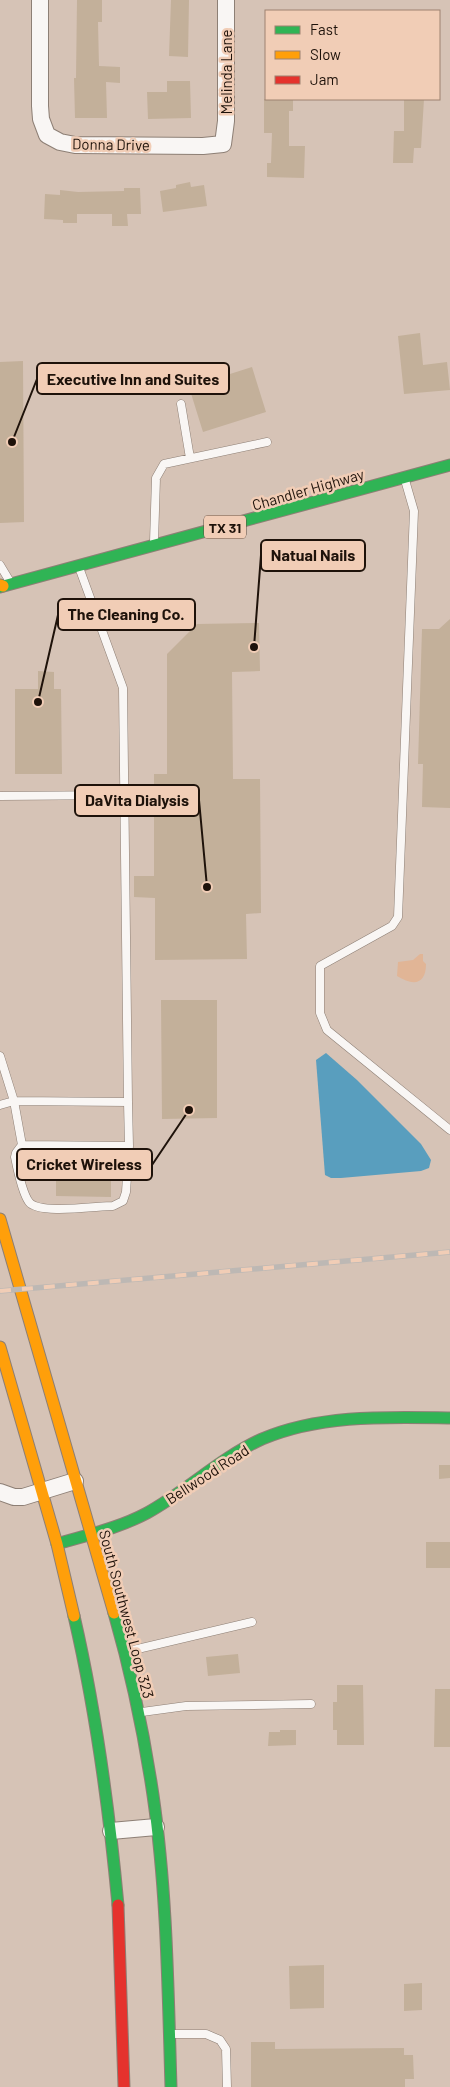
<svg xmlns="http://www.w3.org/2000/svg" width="450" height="2087" viewBox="0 0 450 2087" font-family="Barlow,sans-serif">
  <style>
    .green { fill: #e1b596 }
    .water { fill: #599ebe }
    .building { fill: #c3b09a }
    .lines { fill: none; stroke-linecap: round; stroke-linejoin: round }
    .lane-casing { stroke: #8d7f75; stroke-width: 9 }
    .street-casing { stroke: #8d7f75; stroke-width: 18 }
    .fast-casing { stroke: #8d7f75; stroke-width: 13 }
    .slow-casing { stroke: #8d7f75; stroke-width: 13 }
    .jam-casing { stroke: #8d7f75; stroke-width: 13 }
    .lane { stroke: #f9f6f4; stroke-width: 8 }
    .street { stroke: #f9f6f4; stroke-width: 16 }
    .fast { stroke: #30b455; stroke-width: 11 }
    .slow { stroke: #ff9f0a; stroke-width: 11 }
    .jam { stroke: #e5322d; stroke-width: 11 }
    .rail-casing { stroke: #bdb8b4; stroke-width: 5.5 }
    .rail { stroke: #f1cdb6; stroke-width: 4; stroke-dasharray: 11; stroke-linecap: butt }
    .labels { text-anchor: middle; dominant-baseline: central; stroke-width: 5; stroke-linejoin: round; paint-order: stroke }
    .shield { fill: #f1cdb6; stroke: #5d4a3e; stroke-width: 1 }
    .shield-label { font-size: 14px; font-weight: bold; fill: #1e120a }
    .street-label { font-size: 15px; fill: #1e120a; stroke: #f1cdb6 }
    .leader { fill: none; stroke: #1e120a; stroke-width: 2 }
    .callout-dot { fill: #1e120a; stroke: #f1cdb6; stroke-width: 2 }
    .callout { fill: #f1cdb6; stroke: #1e120a; stroke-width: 2 }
    .callout-label { font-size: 16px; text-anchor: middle; font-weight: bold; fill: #1e120a }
  </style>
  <rect width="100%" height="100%" fill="#d6c3b6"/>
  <path class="green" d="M420 954H423V961L426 964C426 985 413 986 397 976L398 962 413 960Z"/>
  <path class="water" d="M326 1053 357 1080 421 1144 431 1160 429 1168 421 1171 341 1178H331L325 1175 316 1060Z"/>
  <path class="building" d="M77 0H102V22H98L99 66 120 67V83L106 82 107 118H75L74 78H76Z
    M171 0H189L188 57 169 56Z
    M167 81H190L191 118 148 119 147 92H167Z
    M264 99H293V111H289V146H305L304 178 267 177V163H271L272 133H264Z
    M404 99H424L421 148H414L413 163H393L394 131H404Z
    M190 182 191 187 204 185 207 206 163 212 160 191 176 188V185Z
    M124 188H140L141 214H127L128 226H112V214H77V223H63V220L44 219 45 194 60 195V190L78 192 124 191Z
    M420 333 423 365 447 362 450 390 404 394 398 336Z
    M23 361 24 522 0 523V362Z
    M252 367 266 412 203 432 189 387Z
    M450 619V808L422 807 423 764H418L422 629H439Z
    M259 623 260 671 232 672 233 779H260L261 913 246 914 247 959 155 960V898L134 897V876H154V774H167V654L197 624Z
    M38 671 54 672V689H61L62 774H15V689H38Z
    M161 1000H217V1118L162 1119Z
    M77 1168 111 1170V1197L56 1196V1172H77Z
    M439 1465H450V1478L439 1479Z
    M426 1542H450V1568H426Z
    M238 1654 240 1673 208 1676 206 1657Z
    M337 1685H363L364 1745H337V1730H333V1702H337Z
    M435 1689H450V1747H434Z
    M280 1730H296V1745L268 1746 269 1732H280Z
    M324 1965V2008L290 2009 289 1966Z
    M422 1983V2010L404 2011V1984Z
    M251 2042H275V2049L404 2048V2055H413L414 2079H405V2087H251Z"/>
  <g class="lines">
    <g class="lane-casing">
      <path id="lane" d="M181 404 190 458
        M405 480 414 511 398 917 392 926 320 966V1013L327 1030 450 1130
        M154 542 156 478 164 464 267 442
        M0 565 9 580
        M0 796 123 795
        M0 1056 14 1101 22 1145 129 1146 128 1102
        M0 1105 14 1101 128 1102 123 688 80 570
        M22 1145 16 1153 15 1157C17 1167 23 1194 29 1202 39 1215 97 1206 113 1206L123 1201 126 1192 129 1146
        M129 1651 252 1622
        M142 1712 186 1706 311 1704
        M173 2034H206L220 2040 226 2049 227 2087"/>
    </g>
    <g class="street-casing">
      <path id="street" d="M40 0V106L41 119 47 135 60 142 75 145 203 146 223 144 226 121V0
        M0 1492 14 1497H23L75 1481
        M111 1831 156 1827"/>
    </g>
    <g class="fast-casing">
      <path id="fast" d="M0 587 450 465
        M57 1544C87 1535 119 1528 147 1513 187 1491 220 1458 262 1439 321 1414 388 1417 450 1418
        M114 1613C131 1672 144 1734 153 1795 167 1891 168 1990 171 2087
        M74 1616C96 1711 109 1808 118 1905"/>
    </g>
    <g class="slow-casing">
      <path id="slow" d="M0 585 3 586
        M0 1219 114 1613
        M0 1347 57 1544 74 1616"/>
    </g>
    <g class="jam-casing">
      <path id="jam" d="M118 1905 124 2087"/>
    </g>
    <use href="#lane" class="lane"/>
    <use href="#street" class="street"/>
    <use href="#fast" class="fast"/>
    <use href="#slow" class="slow"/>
    <use href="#jam" class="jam"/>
    <g class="rail-casing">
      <path id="rail" d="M0 1291 450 1252"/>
    </g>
    <use href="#rail" class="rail"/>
  </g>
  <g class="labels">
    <rect class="shield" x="204" y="515.5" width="42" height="23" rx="4"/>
    <g class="shield-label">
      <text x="225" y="527">TX 31</text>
    </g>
    <g class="street-label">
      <text transform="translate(226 72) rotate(-90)">Melinda Lane</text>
      <text transform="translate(111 144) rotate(1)">Donna Drive</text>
      <text transform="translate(308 489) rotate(-16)">Chandler Highway</text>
      <text transform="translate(207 1474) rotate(-33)">Bellwood Road</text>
      <text transform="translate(127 1614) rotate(75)">South Southwest Loop 323</text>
    </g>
  </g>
  <path class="leader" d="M12 442L37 379M254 647L261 555M38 702L58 615M207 887L199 800M189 1110L152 1165"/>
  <g class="callout-dot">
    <circle cx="12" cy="442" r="5"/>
    <circle cx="254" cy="647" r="5"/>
    <circle cx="38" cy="702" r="5"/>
    <circle cx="207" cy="887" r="5"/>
    <circle cx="189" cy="1110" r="5"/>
  </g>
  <g class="callout">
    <rect x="37" y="363" width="192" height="31" rx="5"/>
    <rect x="261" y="540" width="104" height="31" rx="5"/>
    <rect x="58" y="599" width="137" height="31" rx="5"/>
    <rect x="75" y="785" width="124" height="31" rx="5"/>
    <rect x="17" y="1149" width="135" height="31" rx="5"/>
  </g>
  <g class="callout-label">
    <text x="133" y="385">Executive Inn and Suites</text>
    <text x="313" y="561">Natual Nails</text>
    <text x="126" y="620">The Cleaning Co.</text>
    <text x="137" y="806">DaVita Dialysis</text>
    <text x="84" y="1170">Cricket Wireless</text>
  </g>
  <rect x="265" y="10" width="175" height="90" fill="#f1cdb6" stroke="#9d8271"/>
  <rect x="275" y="26" width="25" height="8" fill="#30b455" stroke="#9d8271"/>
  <text x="310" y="35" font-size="15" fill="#1e120a">Fast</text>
  <rect x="275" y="51" width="25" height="8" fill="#ff9f0a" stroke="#9d8271"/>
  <text x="310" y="60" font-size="15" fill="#1e120a">Slow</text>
  <rect x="275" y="76" width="25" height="8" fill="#e5322d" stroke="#9d8271"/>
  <text x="310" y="85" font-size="15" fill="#1e120a">Jam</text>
</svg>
